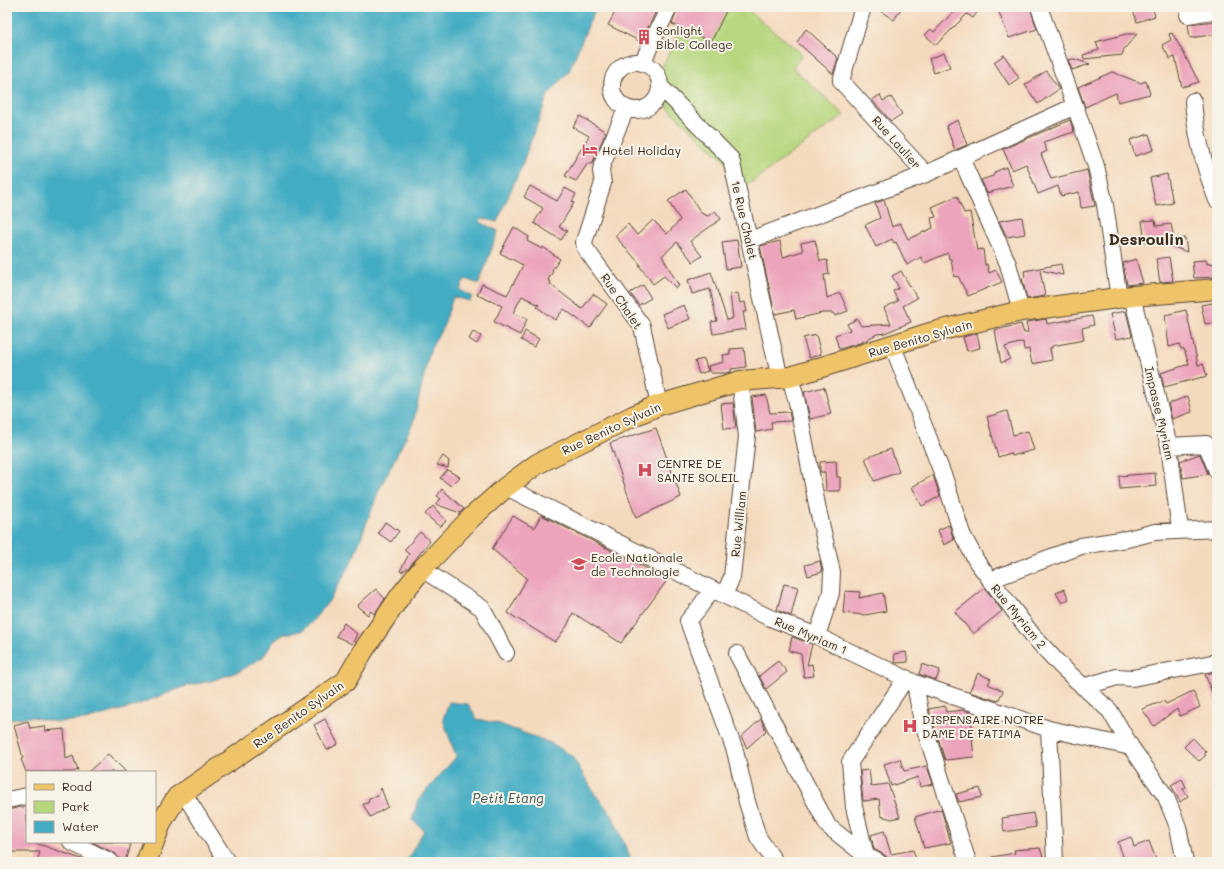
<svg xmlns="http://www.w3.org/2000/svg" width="1224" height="869" viewBox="0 0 1224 869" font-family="Mali,sans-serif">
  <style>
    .green { fill: #b6d77e; stroke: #78804e }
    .water { fill: #43acc3; stroke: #3f6b70 }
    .building { fill: #eca4bc }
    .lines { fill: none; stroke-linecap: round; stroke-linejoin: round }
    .minor-casing { stroke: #574436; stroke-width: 18 }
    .major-casing { stroke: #574436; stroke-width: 22 }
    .minor { stroke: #fff; stroke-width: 16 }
    .major { stroke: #efc469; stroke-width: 20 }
    .labels { text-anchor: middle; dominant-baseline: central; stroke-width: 4; stroke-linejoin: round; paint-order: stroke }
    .poi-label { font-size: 12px; fill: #3b2a1e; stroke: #f7f3e8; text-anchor: start }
    .street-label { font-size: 12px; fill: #3b2a1e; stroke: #f7f3e8 }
    .water-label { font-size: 13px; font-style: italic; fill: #3e5858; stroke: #f7f3e8 }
    .district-label { font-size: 16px; font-weight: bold; fill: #3b2a1e; stroke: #f7f3e8 }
  </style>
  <rect width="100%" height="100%" fill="#f7f3e8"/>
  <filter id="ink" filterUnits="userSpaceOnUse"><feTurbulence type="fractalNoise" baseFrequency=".025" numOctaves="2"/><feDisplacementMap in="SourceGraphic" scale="8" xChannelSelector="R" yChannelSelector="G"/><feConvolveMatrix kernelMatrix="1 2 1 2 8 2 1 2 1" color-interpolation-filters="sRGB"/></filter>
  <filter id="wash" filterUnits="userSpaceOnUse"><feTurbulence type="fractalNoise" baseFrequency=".012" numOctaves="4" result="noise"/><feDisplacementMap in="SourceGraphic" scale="16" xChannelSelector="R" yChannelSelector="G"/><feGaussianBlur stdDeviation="0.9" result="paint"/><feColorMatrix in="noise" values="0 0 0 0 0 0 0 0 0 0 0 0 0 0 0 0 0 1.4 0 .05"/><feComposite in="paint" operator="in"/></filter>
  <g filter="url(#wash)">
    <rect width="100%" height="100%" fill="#f4dabd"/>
    <path class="green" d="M690 7H744L802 54 793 68 844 115 742 189 736 172 670 110 654 85Z"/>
    <path class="water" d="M7 7H596L569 71 548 95 520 170 497 222 481 218 480 222 498 231 479 284 465 279 460 290 472 296 470 301 453 297 444 325 430 350 413 423 379 490 352 562 329 601 310 624 301 631 284 634 274 641 263 657 240 671 211 681 186 686 132 707 85 720 56 722 31 717 18 718 7 720Z
      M449 702 468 704 477 719 500 724 553 744 572 756 595 794 612 815 632 862H406L424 830 412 820 418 800 456 757 443 719Z"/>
    <g id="blocks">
      <path class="building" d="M618 7H658L641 42 608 25Z
        M678 7H728L711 42 672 24Z
        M874 7H902L894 20Z
        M958 7H981L973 18 967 14 936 45 925 35 931 29 934 32Z
        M1005 7H1030L1037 29 1009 38 998 10Z
        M1132 7H1152L1155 16 1137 22Z
        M1217 21V34L1190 38 1188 24Z
        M806 29 838 58 833 74 797 42Z
        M1172 33 1183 52 1199 82 1182 87 1175 57 1170 59 1162 45 1171 40 1169 34Z
        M1126 34H1137L1124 49 1122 55 1084 59 1083 55 1099 50 1096 42Z
        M944 53 950 67 934 73 929 59Z
        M1004 55 1019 78 1009 85 994 62Z
        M1074 59 1090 64 1072 70 1068 60Z
        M1046 71 1059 89 1038 104 1025 85Z
        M1112 72 1141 83 1146 81 1150 94 1118 102 1116 93 1085 107 1078 87Z
        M880 95 883 101 891 97 902 114 891 121 872 100Z
        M580 116 606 132 592 164 588 163 576 181 565 176 589 136 573 127Z
        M958 120 967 145 955 150 946 126Z
        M1070 120 1074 132 1043 142 1047 151 1041 154 1051 179 1087 170 1095 206 1081 208 1079 192 1061 196 1058 186 1038 194 1026 164 1012 170 1003 149Z
        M1149 134 1154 150 1135 156 1130 140Z
        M1006 167 1013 186 987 193 981 180 993 176 995 172Z
        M1167 174 1173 203 1156 206 1150 178Z
        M530 186 557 201 565 188 576 194 572 202 574 203 559 227 567 231 561 240 534 223 543 208 524 197Z
        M686 189 701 213 708 216 715 211 721 219 690 241 702 256 693 262 677 242 662 256 679 286 676 288 664 276 653 284 639 265H641L615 236 628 224 637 235 653 220 667 234 680 220 668 201Z
        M957 196 964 213 970 212 977 250 983 249 985 265 987 264 989 273 996 270 1002 282 968 296 958 276 954 277 951 259H949L948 253 924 263 921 257 907 265 896 242 894 243 892 239 876 247 865 225 880 218 875 203 884 200 892 227 900 223 908 239 933 228 931 218 936 217 932 207Z
        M1022 217 1025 234 1007 237 999 221Z
        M1155 220 1156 226 1171 224 1174 239 1185 238 1187 252 1158 241 1163 240 1145 242 1142 221Z
        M514 227 529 237 527 241 542 249 543 247 560 259 552 270 553 271 548 280 551 282 550 284 582 309 593 294 607 304 590 328 564 309 555 320 537 307 539 305 522 296 513 313 527 319 520 335 494 322 502 306 477 295 482 284 507 295 517 277 523 265 500 253Z
        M737 240 741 267 726 269 722 242Z
        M815 240 820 261 827 260 829 274 824 275 827 298 840 293 848 311 835 316 833 313H822L796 319 794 310 775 314 760 246 780 241 783 257 803 251 801 243Z
        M1169 257 1173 281 1160 282 1156 259Z
        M1136 259 1143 283 1127 285 1123 263Z
        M1207 260V264L1217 263V277L1194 278 1192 261Z
        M1061 264 1063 275 1040 270 1045 296 1027 299 1022 278 1025 277 1024 271Z
        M901 271 917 298 903 306 911 322 885 333 877 334 860 343 839 349 835 335 850 330 847 324 857 319 861 326 891 324 884 308 898 301 893 291 899 288 892 276Z
        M711 272 727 320 733 318 730 294 738 293 740 303 745 302 747 312H743L746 329 713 334 711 322 717 321 710 289 692 294 688 280Z
        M643 285 651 298 639 305 630 293Z
        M1213 303 1217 304V322L1205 324 1201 305Z
        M684 305 690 319 668 328 662 314Z
        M1186 310 1198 365 1203 364 1207 376 1164 387 1161 373 1189 364 1184 349H1181L1179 344 1169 347 1165 315Z
        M1126 311 1132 336 1116 339 1110 314Z
        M1092 316 1094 325 1082 328 1084 340 1052 346V348H1050L1052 360 1032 364 1029 349 1024 350 1023 342 1005 347 1010 359 1001 363 995 330 1021 324 1024 333 1028 332 1026 323 1033 321 1046 319 1047 324Z
        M525 331 539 339 534 347 521 340Z
        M473 332 481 336 477 344 469 339Z
        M977 333 980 348 967 351 963 337Z
        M816 335 821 354 809 358 803 338Z
        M744 348 746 367 731 369V372L725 373H711L709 371 708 366 724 362 723 355 730 354V349Z
        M704 359 708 371 699 374 695 361Z
        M824 387 831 414 810 419 804 392Z
        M766 395 770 413 789 412 791 421 771 422 772 429 756 432 752 397Z
        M1188 396 1192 412 1172 419 1168 404Z
        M733 403 736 428 724 429 721 404Z
        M1007 411 1013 435 1028 431 1034 450 1012 456 1011 453 998 457 987 417Z
        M656 428 681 497 636 518 610 443Z
        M891 449 899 472 874 481 865 458Z
        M1200 454 1208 474 1183 478 1180 461Z
        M443 456 449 461 448 468 437 465Z
        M836 461 837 477H840V491H826L825 472H820V462Z
        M447 470 460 477 451 486 440 478Z
        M1155 473 1156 486 1120 489 1119 476Z
        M933 475 940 496 922 506 912 487Z
        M442 489 464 509 460 513 435 504 441 499 437 496Z
        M433 506 446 521 440 527 425 514Z
        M541 515 668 579 621 643 573 613 567 626 555 642 508 613 527 578 492 549 513 516 534 528Z
        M385 522 399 531 391 542 378 533Z
        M949 525 954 540 944 545 938 530Z
        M420 532 430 541 409 567 402 572 400 571 409 554 404 550Z
        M820 561 822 572 808 576 805 565Z
        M784 584 798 587 791 616 777 610Z
        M985 588 1002 611 973 634 955 612Z
        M376 589 385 599 374 614 371 611 368 615 357 606Z
        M1064 589 1069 599 1062 603 1056 593Z
        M845 591 860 592 859 598 883 593 886 611 865 615 843 613Z
        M344 623 357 634 352 644 336 636Z
        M792 637 812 644 807 665 812 664 814 676 804 677 801 654 789 651Z
        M906 652 908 662 895 663 894 654Z
        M778 661 787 672 766 689 759 676Z
        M922 664 940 670 936 680 919 674Z
        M1217 672V703H1216L1205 674Z
        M978 673 991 679 988 684 1003 691 998 701 969 692Z
        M1193 691 1200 707 1180 716 1177 709 1154 726 1142 709 1164 701 1166 704Z
        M945 706 946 712 963 710 970 712 974 739H972L974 757 945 760 929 709Z
        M325 719 338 744 327 750 314 725Z
        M761 719 766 731 747 748 741 737Z
        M28 721 30 728 44 726 45 731 64 729 66 759 73 756 78 770 73 772H26L21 759 23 758 14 725Z
        M1193 738 1206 752 1204 753 1206 755 1199 761 1184 747Z
        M108 754 126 772H88Z
        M900 759 904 771 927 766 933 784 920 787 918 777 891 786 884 764Z
        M869 770 871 786 888 784 900 817 892 819 881 816 879 799 863 801 860 771Z
        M1182 779 1186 787 1183 789 1188 796 1180 802 1171 785Z
        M381 788 388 807 370 817 363 804 368 803 369 798 378 796Z
        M980 788 982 797 959 802 956 794Z
        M27 806V842H33L90 862H37L40 852H7V810Z
        M941 809 951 843 924 848 915 817Z
        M1033 813 1036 827 1004 832 1002 818Z
        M884 831 891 854 913 850 917 862H887L886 856 874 849 871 835Z
        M1131 837 1134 847 1149 841 1157 862H1125L1118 842Z
        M92 842H119L130 844 125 862H120L116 854Z
        M1040 848 1044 860 992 862V857L1015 853 1014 850Z"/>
    </g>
  </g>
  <g filter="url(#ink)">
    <use href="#blocks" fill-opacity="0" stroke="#574436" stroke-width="1"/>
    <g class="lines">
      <g class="minor-casing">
        <path id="minor" d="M1039 7 1075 106
          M1188 15 1217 10
          M612 86a24 24 0 1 1 48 0a24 24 0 1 1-48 0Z
          M642 63 669 7
          M660 86 731 159 780 379
          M1193 101C1196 136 1204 167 1217 200
          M626 109 602 165 601 171 603 183 584 242 585 248 642 326 659 405
          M961 158 1008 264 1021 311
          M926 174 1075 106 1096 166 1105 205 1119 298
          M750 240 926 174 841 81 863 7
          M1132 296 1169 446 1180 530
          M892 344 945 480 962 534 977 562 1034 637 1061 666 1110 711 1131 747 1166 797 1178 827 1185 862
          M790 377 797 402 818 510 832 572 831 593 817 636
          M1169 446 1206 444 1217 471
          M506 487 768 617 817 636 915 683 1049 729 1131 747
          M422 569 482 608 506 653
          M990 580 1081 546 1127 539 1155 532 1217 529
          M712 589 699 608 688 621 735 751 747 802 758 837 775 862
          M724 595 732 577 747 436 740 381
          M737 654 828 826 866 856
          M915 683 921 717 968 862
          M1083 687 1117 677 1132 678 1217 662
          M1049 729 1055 862
          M183 792 227 862
          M7 800 27 796
          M71 842 111 862
          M878 862 866 856 854 807 850 762 906 678"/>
      </g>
      <g class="major-casing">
        <path id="major" d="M155 839 162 821 177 797 346 681 363 651 401 595 422 569 472 517 506 487 537 464 633 416 659 405 740 381 790 377 930 333 1021 311 1132 296 1217 289
          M146 862 154 842"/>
      </g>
      <use href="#minor" class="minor"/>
      <use href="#major" class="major"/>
    </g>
  </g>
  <defs>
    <g id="building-bare" transform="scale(1.2)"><path d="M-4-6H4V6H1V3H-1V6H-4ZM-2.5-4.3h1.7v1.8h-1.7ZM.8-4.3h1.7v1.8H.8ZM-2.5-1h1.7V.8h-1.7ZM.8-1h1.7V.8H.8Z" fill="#d1495b" stroke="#f7f3e8" stroke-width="2.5" paint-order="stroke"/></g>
    <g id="hotel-bare" transform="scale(1.2)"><path d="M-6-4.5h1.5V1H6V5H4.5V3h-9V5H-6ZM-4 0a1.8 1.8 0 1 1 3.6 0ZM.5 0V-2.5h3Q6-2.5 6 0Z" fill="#d1495b" stroke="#f7f3e8" stroke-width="2.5" paint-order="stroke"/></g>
    <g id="hospital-bare" transform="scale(1.2)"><path d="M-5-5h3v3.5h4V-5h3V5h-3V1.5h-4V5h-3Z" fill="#d1495b" stroke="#f7f3e8" stroke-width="2.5" paint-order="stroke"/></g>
    <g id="school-bare" transform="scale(1.2)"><path d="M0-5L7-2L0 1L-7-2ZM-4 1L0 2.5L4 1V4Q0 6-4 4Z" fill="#d1495b" stroke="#f7f3e8" stroke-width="2.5" paint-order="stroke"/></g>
  </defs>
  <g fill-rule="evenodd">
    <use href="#building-bare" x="644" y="37"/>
    <use href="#hotel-bare" x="590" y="150"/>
    <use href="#hospital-bare" x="645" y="470"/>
    <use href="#school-bare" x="579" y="564"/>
    <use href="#hospital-bare" x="910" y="726"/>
  </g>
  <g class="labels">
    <g class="poi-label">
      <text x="656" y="30">Sonlight<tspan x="656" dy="14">Bible College</tspan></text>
      <text x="602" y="150">Hotel Holiday</text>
      <text x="657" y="463">CENTRE DE<tspan x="657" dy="14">SANTE SOLEIL</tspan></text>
      <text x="591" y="557">Ecole Nationale<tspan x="591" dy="14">de Technologie</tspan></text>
      <text x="922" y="719">DISPENSAIRE NOTRE<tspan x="922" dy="14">DAME DE FATIMA</tspan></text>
    </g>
    <g class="street-label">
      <text transform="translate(897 142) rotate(48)">Rue Laulier</text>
      <text transform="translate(745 220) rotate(77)">1e Rue Chalet</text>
      <text transform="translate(622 301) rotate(56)">Rue Chalet</text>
      <text transform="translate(920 338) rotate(-16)">Rue Benito Sylvain</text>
      <text transform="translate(1160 413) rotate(77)">Impasse Myriam</text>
      <text transform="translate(611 428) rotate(-25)">Rue Benito Sylvain</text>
      <text transform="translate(738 524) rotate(-84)">Rue William</text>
      <text transform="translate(1019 616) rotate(51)">Rue Myriam 2</text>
      <text transform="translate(811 635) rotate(23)">Rue Myriam 1</text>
      <text transform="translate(298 714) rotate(-35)">Rue Benito Sylvain</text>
    </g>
    <g class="water-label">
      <text x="508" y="797">Petit Etang</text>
    </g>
    <g class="district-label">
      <text x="1146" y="238">Desroulin</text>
    </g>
  </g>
  <rect width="1224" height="869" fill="none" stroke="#f7f3e8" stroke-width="24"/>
  <rect x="26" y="771" width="130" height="72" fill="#f7f3e8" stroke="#aca397"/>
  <rect x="34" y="784" width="20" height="6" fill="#efc469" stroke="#aca397"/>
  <text x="62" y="791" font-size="12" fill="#3b2a1e">Road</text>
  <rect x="34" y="801" width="20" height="12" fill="#b6d77e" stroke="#aca397"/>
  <text x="62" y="811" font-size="12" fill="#3b2a1e">Park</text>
  <rect x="34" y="821" width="20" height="12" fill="#43acc3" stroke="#aca397"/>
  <text x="62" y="831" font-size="12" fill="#3b2a1e">Water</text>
</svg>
